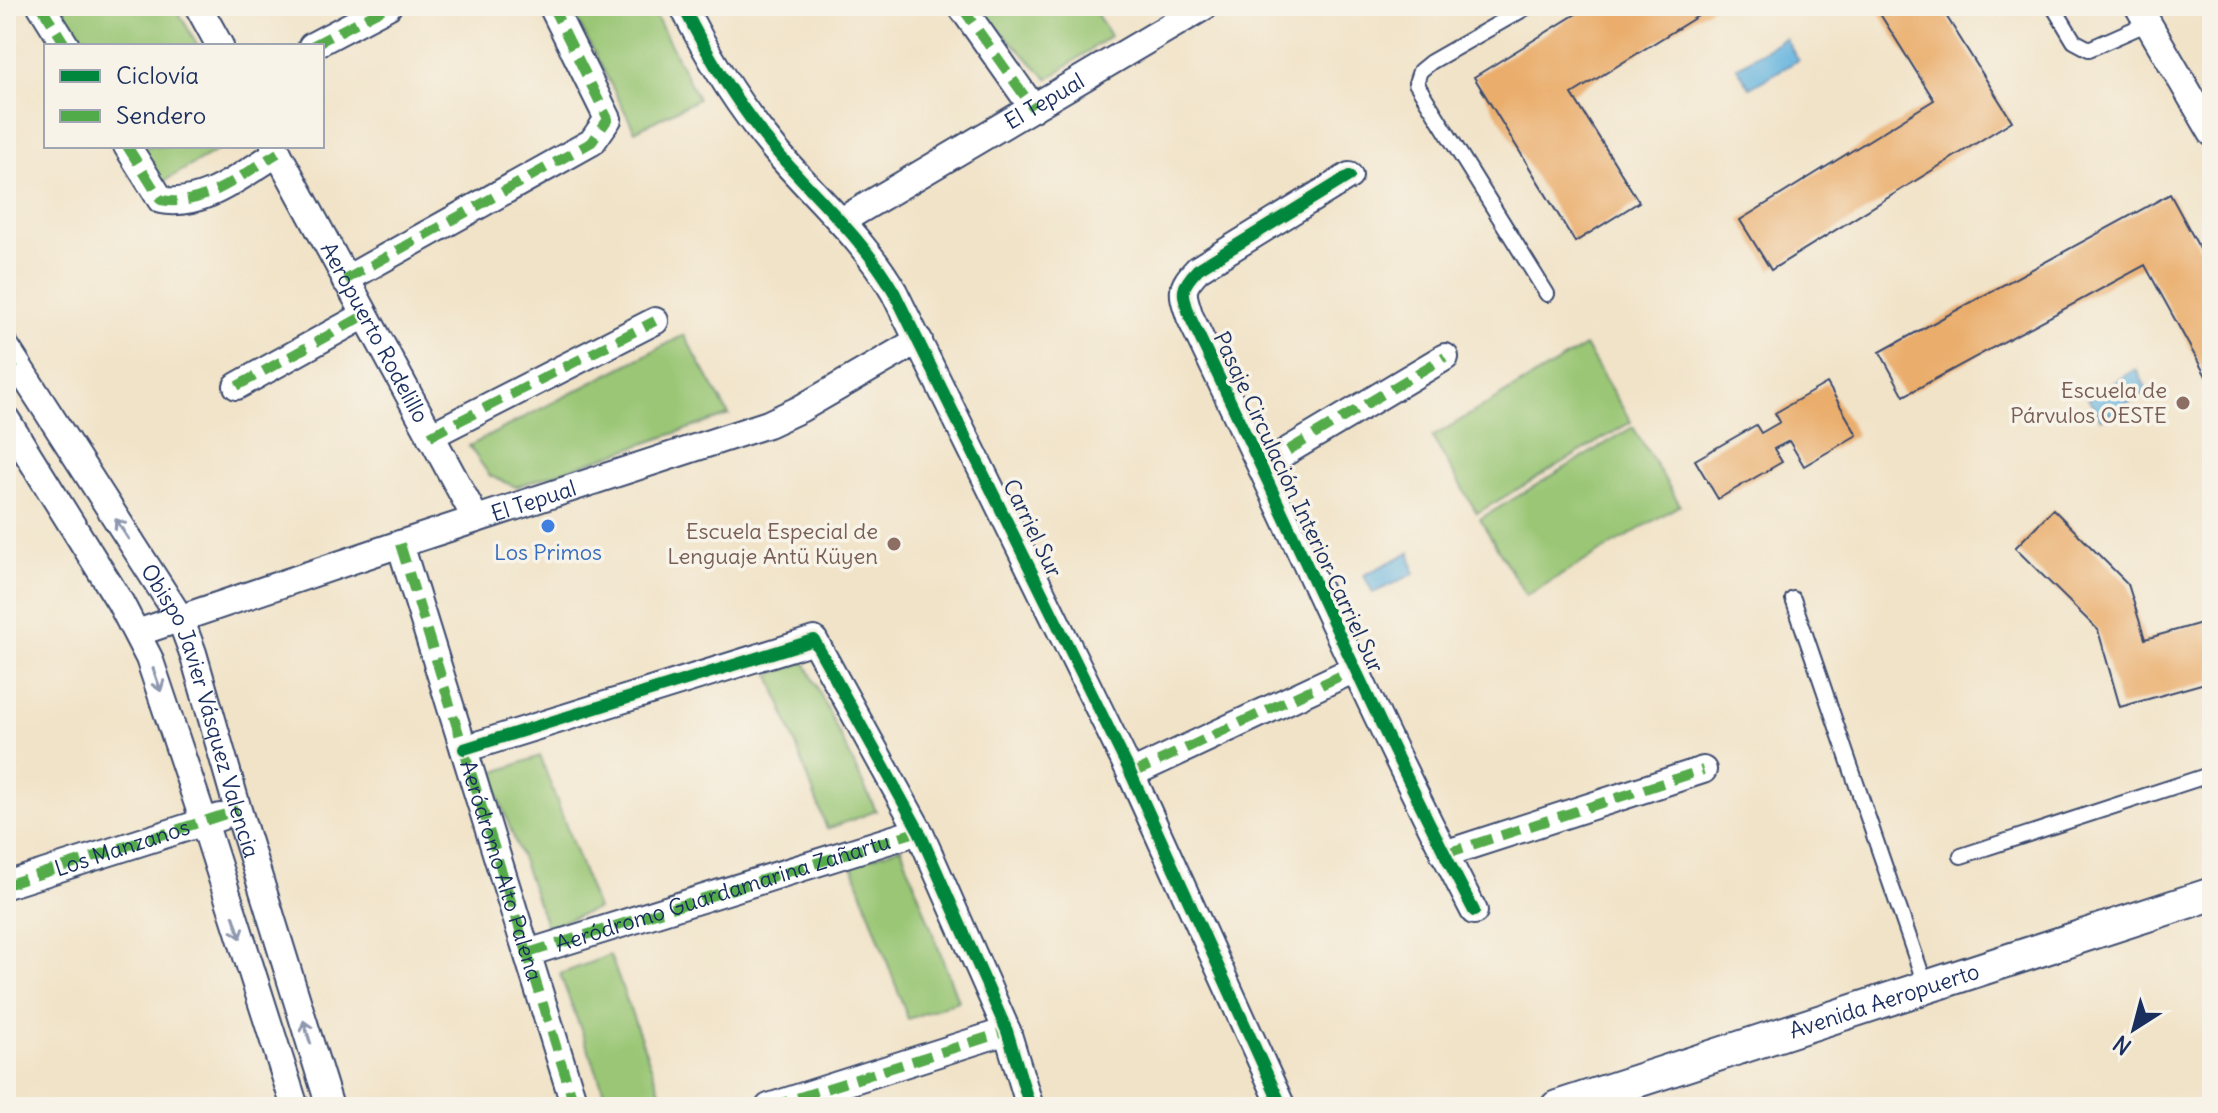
<svg xmlns="http://www.w3.org/2000/svg" width="2218" height="1113" viewBox="0 0 2218 1113" font-family="Delius,sans-serif">
  <style>
    .green { fill: #9ac674; stroke: #5a7a69; stroke-width: 2 }
    .water { fill: #63b3de; stroke: #3f719e; stroke-width: 2 }
    .building { fill: #eaad6c }
    .lines { fill: none; stroke-linecap: round; stroke-linejoin: round }
    .service-casing { stroke: #3b4a6e; stroke-width: 18 }
    .minor-casing { stroke: #3b4a6e; stroke-width: 30 }
    .tertiary-casing { stroke: #3b4a6e; stroke-width: 36 }
    .service { stroke: #fff; stroke-width: 14 }
    .minor { stroke: #fff; stroke-width: 26 }
    .tertiary { stroke: #fff; stroke-width: 32 }
    .quiet { stroke: #52ab49; stroke-width: 10; stroke-dasharray: 20 10; stroke-linecap: butt }
    .cycleway-casing { stroke: #f7f3e8; stroke-width: 17 }
    .cycleway { stroke: #00873e; stroke-width: 12 }
    .oneway { stroke: #8d97ae }
    .education-dot { fill: #8d6e63; stroke: #f7f3e8; stroke-width: 3 }
    .shop-dot { fill: #3f7fe0; stroke: #f7f3e8; stroke-width: 3 }
    .labels { text-anchor: middle; dominant-baseline: central; stroke-width: 7; stroke-linejoin: round; paint-order: stroke }
    .street-label { font-size: 22px; fill: #1b2f5e; stroke: #f7f3e8 }
    .education-label { font-size: 22px; fill: #785e54; stroke: #f7f3e8; text-anchor: end }
    .shop-label { font-size: 22px; fill: #366cbe; stroke: #f7f3e8 }
  </style>
  <rect width="100%" height="100%" fill="#f7f3e8"/>
  <filter id="ink" filterUnits="userSpaceOnUse"><feTurbulence type="fractalNoise" baseFrequency=".0125" numOctaves="2"/><feDisplacementMap in="SourceGraphic" scale="16" xChannelSelector="R" yChannelSelector="G"/><feConvolveMatrix kernelMatrix="1 2 1 2 8 2 1 2 1" color-interpolation-filters="sRGB"/></filter>
  <filter id="wash" filterUnits="userSpaceOnUse"><feTurbulence type="fractalNoise" baseFrequency=".006" numOctaves="4" result="noise"/><feDisplacementMap in="SourceGraphic" scale="32" xChannelSelector="R" yChannelSelector="G"/><feGaussianBlur stdDeviation="1.8" result="paint"/><feColorMatrix in="noise" values="0 0 0 0 0 0 0 0 0 0 0 0 0 0 0 0 0 1.4 0 .05"/><feComposite in="paint" operator="in"/></filter>
  <g filter="url(#wash)">
    <rect width="100%" height="100%" fill="#f1e3c8"/>
    <path class="green" d="M55 6H175L198 46H78Z
      M570 6H651L698 99 635 131Z
      M981 6H1092L1110 36 1048 79 991 21Z
      M137 146H225L159 184Z
      M684 335 729 415 516 487 490 476 469 446Z
      M1585 346 1631 422 1477 513 1432 437Z
      M1633 427 1680 505 1526 596 1480 519Z
      M805 662 876 811 827 829 770 675Z
      M540 756 597 909 547 927 490 774Z
      M901 847 958 1001 908 1019 852 865Z
      M610 955 666 1107H610L560 974Z"/>
    <path class="water" d="M1785 38 1798 60 1750 88 1737 67Z
      M2136 369 2148 391 2101 419 2088 398Z
      M1410 552 1414 574 1373 593 1364 575Z"/>
    <g id="blocks">
      <path class="building" d="M1589 6H1714L1572 94 1639 202 1575 242 1474 77Z
        M1875 6H1940L2012 121 1771 270 1740 220 1934 100Z
        M2170 194 2212 271V387L2145 265 1904 396 1880 352Z
        M1827 383 1857 435 1804 466 1789 441 1774 449 1782 462 1718 499 1695 460 1756 425 1761 433 1780 422 1775 413Z
        M2053 509 2128 584 2145 639 2212 620V681L2120 707 2098 630 2015 548Z"/>
    </g>
  </g>
  <g filter="url(#ink)">
    <use href="#blocks" fill-opacity="0" stroke="#3b4a6e" stroke-width="2"/>
    <g class="lines">
      <g class="service-casing">
        <path id="service" d="M1529 6 1431 62 1420 71 1416 83 1547 294
          M2053 6 2074 41 2089 49 2148 23
          M1793 599 1926 987
          M1961 856 2212 774"/>
      </g>
      <g class="minor-casing">
        <g id="minor">
          <path d="M41 6 66 46"/>
          <path d="M198 6 220 46"/>
          <path d="M683 6C708 57 739 107 776 151 816 198 863 238 894 292L1131 774 1282 1107"/>
          <path d="M961 6 1033 108"/>
          <path d="M2138 6 2212 133"/>
          <path d="M312 46 388 6"/>
          <path d="M127 146 161 200C204 208 242 174 278 153"/>
          <path id="s1" d="M274 146 476 519"/>
          <path d="M1349 176 1198 269C1179 289 1182 292 1190 317 1286 515 1373 717 1474 911"/>
          <path id="s2" d="M841 221 1205 6"/>
          <path d="M345 280 592 142 608 119 552 6"/>
          <path id="s3" d="M6 347 180 618 193 653 238 810 330 1107"/>
          <path d="M237 386 365 315"/>
          <path d="M6 419 120 602 149 658 204 822 295 1107"/>
          <path d="M430 436 655 321"/>
          <path d="M1262 466 1445 357"/>
          <path id="s4" d="M400 544 575 1107"/>
          <path id="s5" d="M137 633 400 544 768 424 800 409 919 340"/>
          <path d="M464 749 814 640 919 831 1007 1031 1030 1107"/>
          <path d="M1131 774 1355 669"/>
          <path d="M1444 854 1703 770"/>
          <path d="M6 885 220 817"/>
          <path d="M528 953 919 831"/>
          <path d="M769 1107 1007 1031"/>
        </g>
      </g>
      <g class="tertiary-casing">
        <g id="tertiary">
          <path id="s6" d="M1557 1107 2212 894"/>
        </g>
      </g>
      <use href="#service" class="service"/>
      <use href="#minor" class="minor"/>
      <use href="#tertiary" class="tertiary"/>
      <g class="quiet">
        <path d="M41 6 66 46"/>
        <path d="M961 6 1033 108"/>
        <path d="M312 46 388 6"/>
        <path d="M127 146 161 200C204 208 242 174 278 153"/>
        <path d="M345 280 592 142 608 119 552 6"/>
        <path d="M6 369 16 363"/>
        <path d="M237 386 365 315"/>
        <path d="M430 436 655 321"/>
        <path d="M1262 466 1445 357"/>
        <path d="M400 544 575 1107"/>
        <path d="M1131 774 1355 669"/>
        <path d="M1444 854 1703 770"/>
        <path id="s7" d="M6 885 238 810"/>
        <path id="s8" d="M528 953 919 831"/>
        <path d="M769 1107 1007 1031"/>
      </g>
      <g class="cycleway-casing">
        <path id="cycleway" d="M683 6C708 57 739 107 776 151 816 198 863 238 894 292L1131 774 1282 1107
          M1349 176 1198 269C1179 289 1182 292 1190 317 1286 515 1373 717 1474 911
          M464 749 814 640 919 831 1007 1031 1030 1107"/>
      </g>
      <use href="#cycleway" class="cycleway"/>
    </g>
    <defs><path id="oneway-shaft" d="M-6 0H5M1.5-3L5.5 0L1.5 3" fill="none" stroke-width="1.6" stroke-linecap="round" stroke-linejoin="round" transform="scale(2)"/></defs>
    <g class="oneway">
      <use href="#oneway-shaft" transform="translate(122 529) rotate(-123)"/>
      <use href="#oneway-shaft" transform="translate(157 680) rotate(71)"/>
      <use href="#oneway-shaft" transform="translate(237 927) rotate(72)"/>
      <use href="#oneway-shaft" transform="translate(307 1032) rotate(-107)"/>
    </g>
  </g>
  <g class="education-dot">
    <circle cx="2183" cy="403" r="8"/>
    <circle cx="894" cy="544" r="8"/>
  </g>
  <circle class="shop-dot" cx="548" cy="526" r="8"/>
  <g class="labels">
    <g class="street-label">
      <text stroke="none"><textPath href="#s2" startOffset="236">El Tepual</textPath></text>
      <text stroke="none"><textPath href="#s1" startOffset="212">Aeropuerto Rodelillo</textPath></text>
      <text stroke="none"><textPath href="#s5" startOffset="418">El Tepual</textPath></text>
      <text transform="translate(1299 502) rotate(65)">Pasaje Circulación Interior Carriel Sur</text>
      <text transform="translate(1033 528) rotate(64)">Carriel Sur</text>
      <text stroke="none"><textPath href="#s3" startOffset="416">Obispo Javier Vásquez Valencia</textPath></text>
      <text stroke="none"><textPath href="#s7" startOffset="122">Los Manzanos</textPath></text>
      <text stroke="none"><textPath href="#s4" startOffset="342">Aeródromo Alto Palena</textPath></text>
      <text stroke="none"><textPath href="#s8" startOffset="204">Aeródromo Guardamarina Zañartu</textPath></text>
      <text stroke="none"><textPath href="#s6" startOffset="344">Avenida Aeropuerto</textPath></text>
    </g>
    <g class="education-label">
      <text x="2167" y="390">Escuela de<tspan x="2167" dy="25">Párvulos OESTE</tspan></text>
      <text x="878" y="531">Escuela Especial de<tspan x="878" dy="25">Lenguaje Antü Küyen</tspan></text>
    </g>
    <g class="shop-label">
      <text x="548" y="552">Los Primos</text>
    </g>
  </g>
  <rect width="2218" height="1113" fill="none" stroke="#f7f3e8" stroke-width="32"/>
  <rect x="44" y="44" width="280" height="104" fill="#f7f3e8" stroke="#9fa5b1" stroke-width="2"/>
  <rect x="60" y="70" width="40" height="12" fill="#00873e" stroke="#9fa5b1" stroke-width="2"/>
  <text x="116" y="84" font-size="24" fill="#1b2f5e">Ciclovía</text>
  <rect x="60" y="110" width="40" height="12" fill="#52ab49" stroke="#9fa5b1" stroke-width="2"/>
  <text x="116" y="124" font-size="24" fill="#1b2f5e">Sendero</text>
  <g transform="translate(2134 1029) rotate(216)" stroke="#f7f3e8" stroke-width="6" paint-order="stroke">
  <path d="M0-6L14 30L0 20L-14 30Z" fill="#1b2f5e"/>
  <text y="-12" font-size="22" font-weight="bold" text-anchor="middle" fill="#1b2f5e">N</text>
  </g>
</svg>
